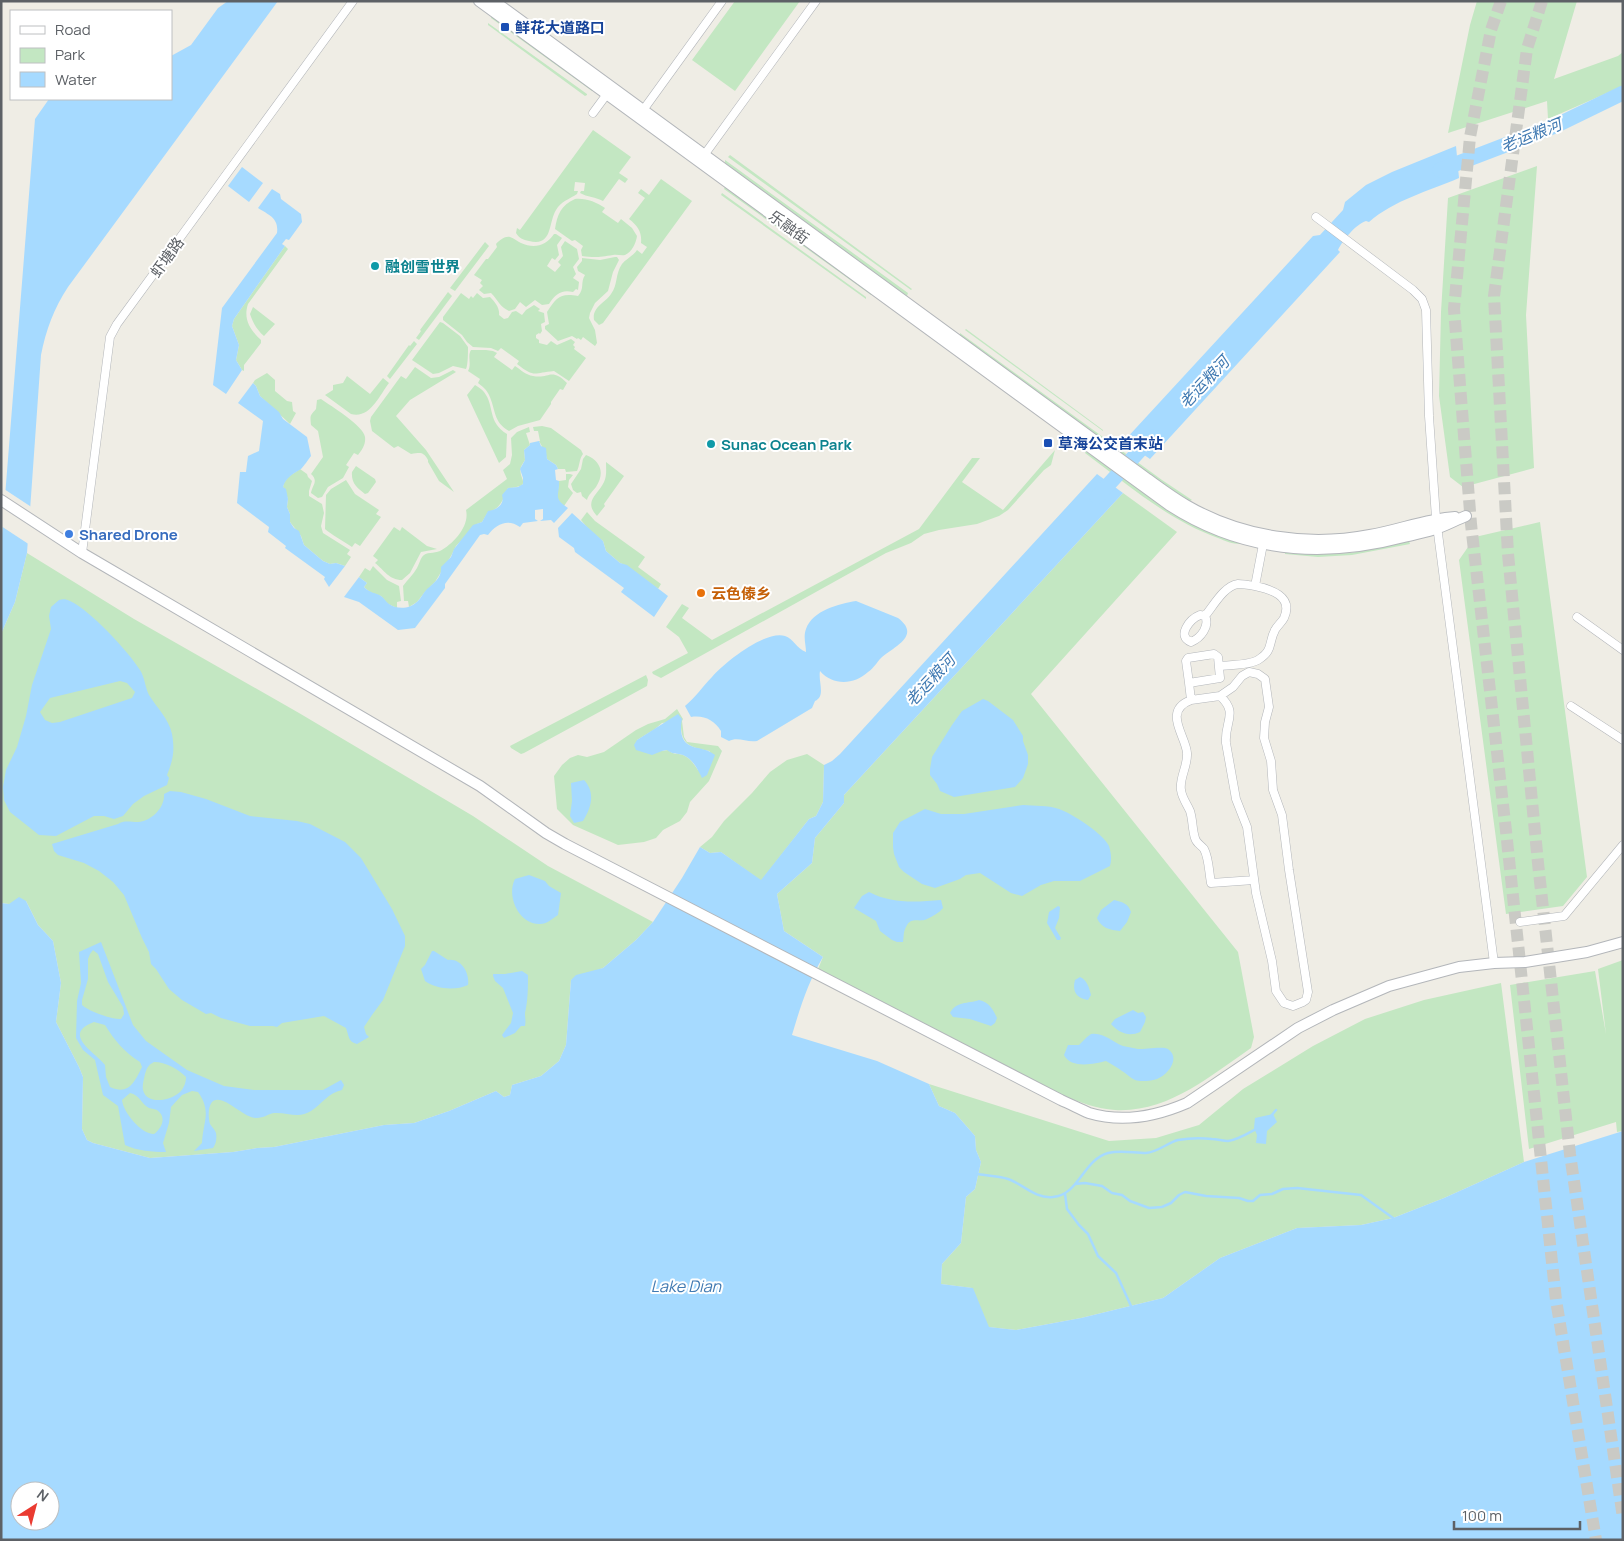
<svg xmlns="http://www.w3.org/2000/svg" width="1624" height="1541" viewBox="0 0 1624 1541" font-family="Manrope,'Noto Sans SC',sans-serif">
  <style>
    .green { fill: #c3e7c2; fill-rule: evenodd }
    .water { fill: #a6daff; fill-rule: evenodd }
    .pier { fill: #efede5 }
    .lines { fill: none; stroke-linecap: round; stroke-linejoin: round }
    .stream { stroke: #a6daff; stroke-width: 2.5 }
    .river { stroke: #a6daff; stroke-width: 15 }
    .primary-tunnel { stroke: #cacac5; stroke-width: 12; stroke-dasharray: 12 6; stroke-linecap: butt }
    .minor-casing { stroke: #b3b6ba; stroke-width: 9 }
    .tertiary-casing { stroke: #b3b6ba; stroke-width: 12 }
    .minor { stroke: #fff; stroke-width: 8 }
    .tertiary { stroke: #fff; stroke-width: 10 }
    .transit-dot { fill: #1a4fb4; stroke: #fff; stroke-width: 2 }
    .culture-dot { fill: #0f9aa8; stroke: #fff; stroke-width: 2 }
    .shop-dot { fill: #3f7fe0; stroke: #fff; stroke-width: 2 }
    .food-dot { fill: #e8710a; stroke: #fff; stroke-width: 2 }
    .labels { text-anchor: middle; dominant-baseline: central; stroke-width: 4; stroke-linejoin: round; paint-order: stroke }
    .transit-label { font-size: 15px; font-weight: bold; fill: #164399; stroke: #fff; text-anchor: start }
    .street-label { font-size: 15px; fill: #5d6166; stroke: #fff }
    .culture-label { font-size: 15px; font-weight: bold; fill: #0d838f; stroke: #fff; text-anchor: start }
    .shop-label { font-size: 15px; font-weight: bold; fill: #366cbe; stroke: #fff; text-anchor: start }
    .food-label { font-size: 15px; font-weight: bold; fill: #c56008; stroke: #fff; text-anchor: start }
    .water-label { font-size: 16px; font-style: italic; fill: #417ab2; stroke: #fff }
  </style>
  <rect width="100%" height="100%" fill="#efede5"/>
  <path class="green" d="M735 1H800L735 91 692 60Z
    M1477 1H1577L1554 79 1618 56 1623 52V86L1548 119 1547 101 1448 133 1470 25Z
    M491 16 592 89V91L491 18Z
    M488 23 587 94V95L585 96 488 25Z
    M593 130 631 157 619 173 628 179 625 183 619 179 603 201C596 197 587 197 580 193L581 191H584L585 183 575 182 574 191H578L577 194C570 199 561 201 556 210 548 223 553 247 529 241 523 240 519 238 516 233L517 228 520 230Z
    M730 155 912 289 911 290 728 157Z
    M725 160 908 293 907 296 725 163Z
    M1537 166 1526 315 1534 468 1463 487 1450 477 1439 396 1441 312 1448 198Z
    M661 179 692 201 603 323 599 325 594 320C592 307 604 304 611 294 618 285 615 274 622 264 626 259 633 256 637 250L642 254 647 247 641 243C642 232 638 226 629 219L645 198 638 193 641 189 649 195Z
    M725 187 872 294 871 295 724 189Z
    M722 193 866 297V299L721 195Z
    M575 199C586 198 596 202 605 208L602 212 618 223 621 219 632 228 637 236C636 243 632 252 625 255 621 256 617 254 613 255 600 257 595 258 582 256L581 250 583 246 575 240 572 241 555 229C557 215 561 205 575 199Z
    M554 234H556L562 238 557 245 559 255 555 260 552 258 547 266 555 272 561 265 558 262 563 256 561 247 565 241 577 249 579 259 573 267 576 274 573 278 579 282 578 290 576 289 573 292C562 289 555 294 549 304L542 305 535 300 526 307 520 302 515 309 509 311C500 307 498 300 491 293L484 294 479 290 483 286 480 283 482 280 474 275 486 259H488L497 247 496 244C500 240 505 236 510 237 514 238 518 242 521 243 534 249 546 246 554 234Z
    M485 242 489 246 455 291 450 288Z
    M285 246 288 249 248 304C243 319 250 330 261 340V343L244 365V371L242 370 236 360 239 345 232 326 234 319Z
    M615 257H617L619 260 613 272 608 291 595 303 590 313 589 318 595 330 597 343 595 346 583 337 581 340 578 338 577 339 572 336 558 341 545 329V326L549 324 547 312C557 297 560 293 578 296 585 288 580 283 585 275L578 271 577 267 582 261V258L600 260Z
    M448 292 452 296 419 340 416 338 421 331 420 330Z
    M461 293 469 299 471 296 473 298 477 293 483 298 490 297C495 302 500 308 499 315L504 319 508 318 512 312 516 311 522 315 526 310 534 305 540 309 538 311 544 313 545 322 541 324 542 331 540 334 539 333 536 335V338L539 340V343L547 345 551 341 557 345 571 339 575 342 573 345 575 347 574 349 586 358 569 381 554 371C533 373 535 378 517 364L519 361 501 348 498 351 491 348 473 347 467 342 462 335 443 320V317Z
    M253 307 275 324 264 336C257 330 253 323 250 314Z
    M440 322 443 323 460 336 468 347C468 353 468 365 466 369L453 366 439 373 433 374 412 360Z
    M966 329 1103 430V431L965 330Z
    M960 333 1162 480 1192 500 1190 501 1160 482 960 335Z
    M414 341 417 344 390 379 387 376 409 345 410 346Z
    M471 350H486L493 351 497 353 494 357 512 370 515 366C521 370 526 375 533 376 550 379 551 367 567 383L563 390 560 389 551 402V404L540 420 518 426 509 431C493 422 496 410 489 395 487 390 482 386 478 383L480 379 468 371C472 364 467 356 471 350Z
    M415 367 431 378 439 377 453 370 456 372 410 400 396 416 426 450 454 492 439 481 428 462V460C423 451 420 453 411 454L398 446 394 448 372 431 370 421 371 417 401 376 406 379Z
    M267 373 275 380V391L287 401 292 402 293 411 296 413 290 424 260 396 256 386 253 383 255 380Z
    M347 376 370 394 383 378 389 383C379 396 370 419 351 414L325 395 333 390V385L343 383Z
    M475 385C478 387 482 389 484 392 495 406 487 422 507 434L506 457 499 463 467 395Z
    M321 399C331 406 364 426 365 437 366 444 362 450 358 455L354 453 346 465 349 467 343 478 328 487 322 497 318 498 311 493C312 486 319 481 311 474L323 457 318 431 311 425C310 415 310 416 316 409L317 400Z
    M542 426 551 428 581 450 583 454C579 459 580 465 577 471L566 472 565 469H558L556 465 547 459 545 452 539 441H540L538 431H534L533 427Z
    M529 427 530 432 526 433 530 445 524 450 525 460C525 460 521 466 521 467 517 479 535 486 508 488 503 499 501 509 488 512L482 522 477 524 456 546 451 556 435 582 425 592 417 602 409 607 408 601H404L403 586C407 580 413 575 417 568 419 564 420 560 422 557 426 551 434 554 440 551 453 544 470 526 466 510L507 479 503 470 510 464 512 455 511 438 517 432Z
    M1055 450 1051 465 1044 470 1008 510 999 516 977 524 939 530 924 534 911 543 886 553 661 678 653 674 652 672 688 653 679 637 666 627 682 604 689 608 682 618 712 640 919 529 972 458H980L962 482 1003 510Z
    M1086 451 1172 513 1210 533 1240 543V544C1233 544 1225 541 1218 538 1168 520 1127 484 1085 453Z
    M586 455C601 461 605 473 596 487 593 491 588 495 587 500L582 496 581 492 577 493 573 490 571 484 581 469 583 459Z
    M606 462 624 476 604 504 605 506 597 516C583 501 598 495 604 482 607 476 606 469 606 462Z
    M356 466 375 479 376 482 368 493 365 494C357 488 351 483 352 472Z
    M300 469 307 474 308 477 312 481 309 491V496L322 504 324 513 321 526 323 533 350 550 347 554 351 557 345 566 336 563 330 564 323 561 304 545 301 536 290 522V514L287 507 288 499 283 487 284 483 288 477Z
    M566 474H570L573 475 569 480 568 487 573 493 564 506C551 497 560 491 559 481L566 480Z
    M346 480 355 494 379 510 376 514 381 517 360 546 355 543 352 547C345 542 329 533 325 529L326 495 331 489Z
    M1123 493 1177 532 1031 694 1238 952 1254 1037 1251 1048C1210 1076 1168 1113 1115 1110 1097 1109 1080 1102 1063 1096L818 969 823 957 784 931 777 894 812 863 815 838 844 803V795Z
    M587 512 595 521 645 557 638 567 661 584 658 589 627 566 620 563 606 551 603 541 591 532 581 520Z
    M1540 522 1587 877 1563 906 1506 914 1459 560 1475 537Z
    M394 527 400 531 402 527 427 546 437 549 421 552 410 573 402 580C389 580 384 570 375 563L378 560 373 556Z
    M1409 541 1410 544 1352 555 1318 557 1285 554V553L1318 554 1351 553Z
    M27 553 134 619 299 713 473 816 548 866 653 922 636 940 603 968 571 980 566 1045 559 1061 541 1076 512 1085 510 1095 504 1097 496 1091 449 1111 414 1123 384 1125 274 1147 257 1148 233 1152 150 1158 93 1143 87 1140 82 1129 83 1077 79 1067 56 1022 61 983 53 941 38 925 26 901 9 904 1 903V634L15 602Z
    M373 566 387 580 399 586 401 601 397 602V608L388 604 381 596 371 593 364 587 367 583 359 577 365 568 370 571Z
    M646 675 648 680 647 686 524 753 521 754 511 748 510 746Z
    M677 709 683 719 682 721 684 737 687 742 718 746 722 751 709 781 690 802 687 812 680 821 663 830 656 838 644 842 618 845 573 825 557 809 554 776 562 765 570 758 578 755 587 757 604 752 636 730 648 724 665 719ZM681 721C680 745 690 747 710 751L698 770C694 764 690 758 683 755 677 753 673 755 668 750L662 751 637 740 655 729 662 723Z
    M807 754 824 765 823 802 816 816 809 819 761 881 721 852 710 853 700 847 712 837 724 821 752 793 770 772 787 760Z
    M1623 960V1131L1617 1132 1616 1122 1529 1149 1510 985 1595 971 1606 1034 1598 969Z
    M1501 983 1524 1162 1444 1198 1393 1218 1361 1225 1297 1228 1220 1258 1163 1298 1081 1318 1016 1330 988 1327 972 1288 941 1284 942 1264 961 1243 966 1197 975 1189 981 1162 976 1150 975 1136 955 1113 939 1106 929 1084 1109 1141 1156 1138 1199 1125 1243 1089 1313 1046 1365 1019 1424 1000Z"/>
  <path class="water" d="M228 1H278L68 287C54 308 46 330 41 355L27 553 15 602 1 634V547L35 119 49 99H171V56L191 45 218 8Z
    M1456 146 1459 178C1429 191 1394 200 1369 222L1366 221C1356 224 1343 240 1338 250L1340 252 1150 459 1124 441 1313 236 1320 235 1343 210 1345 202 1366 185 1392 172Z
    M242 167 263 183 249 202 228 186Z
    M272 189 280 194 281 199 301 214 302 222 289 240 286 239 282 244 285 246 234 319 232 326 239 345 236 360 242 370 226 394 213 385 222 308 277 233C279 218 269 215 258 208Z
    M253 383 256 386 260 396 279 412 283 419 307 437 311 456C308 460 304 466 301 469 293 474 286 477 283 487L286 489 288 499 287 507 290 514V522L294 528 299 531 304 545 323 561 330 564 336 563 345 566 329 587 324 579 325 577 285 548 286 546 268 532 269 527 237 503 240 472H246L248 456 259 451 263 421 238 403Z
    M539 441 541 446 546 448 547 459 556 465 558 469 555 470 556 480 559 481C560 495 552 498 568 508L554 523 551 520 540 521 543 519V509L535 510V519L538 521 523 523 520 527C508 518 496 524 488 535L484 534 480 535 445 584V588L415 628 398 630 359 602 344 597 359 577 367 583 364 587C371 594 375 592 381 596 384 598 386 602 389 604 398 610 410 609 418 601 421 598 423 593 427 589 434 583 442 577 441 567L451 557 454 549 473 525 482 522 488 511C497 510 505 504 502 495L508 488 518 487 523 484V478L520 469 525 460 524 450 530 445V443Z
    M1097 474 1123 493 844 795V803L815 838 812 863 777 894 784 931 823 957C808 982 800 1008 792 1035L877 1061 929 1084 939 1106 955 1113 975 1136 976 1150 981 1162 975 1189 966 1197 961 1243 942 1264 941 1284 973 1288 989 1327 1016 1330 1081 1318 1163 1298 1220 1258 1297 1228 1361 1225 1393 1218 1444 1198 1524 1162 1623 1131V1540H1V903L9 904 19 897 26 901 38 925 53 941 61 983 56 1022 79 1067 83 1077 82 1129 87 1140 93 1143 150 1158 233 1152 257 1148 274 1147 384 1125 414 1123 449 1111 496 1091 504 1097 510 1095 512 1085 541 1076 559 1061 566 1045 571 980 576 975 603 968 636 940 653 922 682 878 700 847 710 853 721 852 761 880 809 819 816 816 823 802 824 765 832 761 840 754ZM20 1491H50V1521H20Z
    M572 513 603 541 606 551 620 563 627 565 668 596 654 617 621 592 624 588 575 552 574 548 559 537 558 528Z
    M59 600C63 599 66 599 70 601 90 610 128 651 140 670 145 678 145 687 149 695 157 708 169 719 172 734 175 751 173 760 167 775L169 778 167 785 144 796 133 804 123 816 114 819 104 816H94L56 836 39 835 10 812 4 800 3 787 6 770 17 747 26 716 32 685 51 629 49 616 51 607ZM120 681 127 683 135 692 132 698 60 722 52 723 45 720 40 712 50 698Z
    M856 601 898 618C922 636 893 647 881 658 877 662 874 668 868 672 854 685 833 686 820 671 818 682 826 696 815 701L812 708 757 741C747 743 738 736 729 741L721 737V731C714 720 704 715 691 717L685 706C696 697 702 687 712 677 724 663 765 630 785 636 793 638 797 649 806 652 806 645 803 637 806 629 813 610 839 604 856 601Z
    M983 699 988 701 1013 720 1023 736V741L1028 755V764L1023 778 1015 787 954 797 940 791 937 784 930 775V769L932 757 952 725 962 711Z
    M678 714 682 719C681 723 681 726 681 731 684 753 702 744 715 755L707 775 702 778C698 770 693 759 683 755 677 753 673 755 667 750L662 751 652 755 636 750 634 745 637 740Z
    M584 780C596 793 591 808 583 821L574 823 570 816 572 801 571 783Z
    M170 791 181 792 206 799 250 816 297 821 310 824 345 842 361 858 392 909 405 936V946L383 1000 372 1015 364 1027 366 1034 369 1037 357 1044C348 1042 349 1036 346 1028L324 1016 282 1023 277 1027 273 1026H250L221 1018 211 1013 206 1014 182 1000 169 989 156 969 151 964 149 952 142 938 124 895 113 882 99 871 84 863 58 855 54 851 52 844 118 824C124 820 130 822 138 822 151 821 165 808 164 794Z
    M1023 805C1035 806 1047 805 1059 809 1071 813 1104 834 1109 846 1111 853 1112 859 1110 866L1080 881H1054L1041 885 1022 896 1011 893 980 873 966 875 960 879 935 888 922 884 904 872 899 867 894 854 893 847V833L900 822 925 809 941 814H964Z
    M529 875 545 881 549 886 561 893 558 915C552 919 547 924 540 924 519 925 506 896 515 879Z
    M869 892C892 904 916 902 941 900L943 908C939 913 933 916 927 919 919 923 911 916 906 927 903 932 904 937 903 942H897L892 940 880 931 876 921 854 908 862 896Z
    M1114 900C1122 902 1128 903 1131 912L1127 922 1120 931C1110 930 1101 928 1097 918L1101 910Z
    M1058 906 1060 907 1059 918 1055 928 1061 938 1060 940H1057L1047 923 1049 912Z
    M101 942 133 1025 146 1041 187 1070 224 1086 254 1090H323L341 1080 344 1085 342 1090C328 1093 322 1104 311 1111 299 1119 287 1112 274 1113 267 1114 265 1118 256 1118 243 1118 222 1092 212 1102 208 1107 208 1117 210 1124 212 1127 215 1130 216 1133 217 1139 216 1144 213 1148L194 1151 202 1143C203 1121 212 1112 198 1092L192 1091 182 1095 171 1107 169 1123 163 1143 166 1152C152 1152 138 1151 125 1145L118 1106 103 1095 95 1060 83 1050 76 1038 77 1001 81 983 79 952ZM93 950 98 954 108 982 123 1007 124 1014 121 1019C113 1020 88 1011 82 1005V1000L88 979V959L90 954ZM94 1022 105 1025C115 1041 124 1052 140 1062L142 1067C135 1081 129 1096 110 1087L106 1077 105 1065C95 1052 61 1034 94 1022ZM154 1062C166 1062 178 1069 186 1077 186 1082 184 1088 180 1092 172 1100 147 1106 143 1090 142 1085 144 1079 145 1074 147 1068 148 1065 154 1062ZM130 1093C140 1095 141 1104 149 1108 152 1109 155 1109 157 1110 167 1117 162 1128 154 1134 141 1134 123 1112 122 1100Z
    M432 951H434L448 960C461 958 470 973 468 985 455 991 436 989 425 981L421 969 425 965Z
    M522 971 528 975C528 988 528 1000 525 1013 525 1018 526 1021 525 1026H521L515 1033 504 1038 502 1035 511 1023 513 1013 503 988 495 981 493 976V974H505Z
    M1080 977C1087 980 1089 987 1091 995L1088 1000C1076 998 1072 991 1075 980Z
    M979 1000C989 1002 993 1009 997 1018L995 1023 991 1026 970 1019 953 1017 950 1013C956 1001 968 1004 979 1000Z
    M1133 1010 1138 1013 1143 1012 1146 1017 1145 1022 1140 1032C1129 1037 1119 1033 1111 1024L1115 1019Z
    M1091 1034C1104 1032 1112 1042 1123 1046 1128 1047 1133 1048 1138 1049 1145 1049 1164 1046 1168 1049 1181 1058 1168 1075 1157 1079 1152 1081 1140 1082 1135 1080 1130 1078 1126 1073 1122 1071 1117 1067 1111 1064 1106 1061 1094 1064 1071 1069 1064 1055L1068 1045H1079L1087 1037Z
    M1273 1114 1277 1122 1267 1131 1266 1144 1256 1143 1257 1135 1254 1128 1255 1118Z"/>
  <path class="pier" d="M4 489 33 508 30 545 1 526Z"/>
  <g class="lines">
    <path class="stream" d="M1271 1116 1276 1110
      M978 1174C988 1176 999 1176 1008 1179 1023 1184 1035 1199 1053 1197 1079 1195 1083 1160 1108 1153 1121 1150 1133 1153 1146 1153 1158 1152 1167 1143 1178 1140 1190 1138 1201 1138 1212 1139 1217 1139 1223 1141 1228 1141 1237 1140 1247 1134 1256 1129
      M1075 1184 1085 1183 1102 1186 1112 1193 1122 1195 1130 1201 1149 1208 1162 1207 1171 1203 1179 1195 1185 1192 1206 1196 1239 1198 1248 1201H1253L1260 1195 1272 1194 1283 1189 1297 1188 1361 1195 1393 1218
      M1065 1194 1067 1209 1079 1225 1088 1234 1098 1256 1116 1273 1131 1306"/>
    <path class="river" d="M1440 170 1555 126 1623 93
      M1097 497 1152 437"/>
    <path class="primary-tunnel" d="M1501 1 1491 30 1470 137 1454 309 1471 524 1506 831 1556 1300 1596 1540
      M1542 1 1527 49 1494 296 1508 554 1538 863 1570 1154 1623 1518"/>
    <g class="minor-casing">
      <path id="minor" d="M593 113 607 94
        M641 113 722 1
        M702 158 816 1
        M1316 217 1413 290 1422 299 1426 310 1429 416 1436 518 1494 963
        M82 553 110 337 117 324 353 1
        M1200 615 1205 616C1210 626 1201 638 1191 642 1176 636 1190 619 1200 615Z
        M1205 616C1214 605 1224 586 1238 584 1243 584 1249 585 1255 586L1264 539
        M1577 617 1623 650
        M1214 654 1218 657 1220 678 1189 683 1186 661 1188 658Z
        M1219 666C1230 665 1250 665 1258 660 1274 650 1268 643 1275 630 1277 626 1282 622 1284 618 1294 596 1270 589 1255 586
        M1189 683 1191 700C1162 711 1186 736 1187 753 1188 766 1179 778 1181 790 1182 798 1187 804 1190 811 1193 820 1192 829 1195 838 1196 843 1201 845 1204 849 1209 858 1209 873 1211 883L1254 880
        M1191 700 1220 696 1233 687 1242 676 1249 672 1258 674 1265 679 1269 707 1265 722 1264 738 1271 761 1273 790 1282 815 1289 870 1308 992 1306 1000 1303 1002 1293 1006 1284 1003 1276 991 1272 961 1256 893 1247 827 1236 799 1226 743C1224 722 1239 713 1220 696
        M1571 706 1623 740
        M1520 922 1564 916 1623 845"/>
    </g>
    <g class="tertiary-casing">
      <path id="tertiary" d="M479 1 1169 505C1242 552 1321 559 1404 537 1415 534 1427 532 1438 528 1447 525 1456 520 1466 516
        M494 1 1145 477C1159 487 1172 497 1186 505 1241 537 1308 547 1370 535 1399 530 1426 519 1455 517
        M1 500 82 553 480 786 546 833 565 844 1061 1100C1070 1104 1080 1109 1089 1113 1122 1123 1157 1116 1187 1103L1298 1028 1333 1010 1389 986 1459 967 1494 963 1525 962 1587 952 1623 942"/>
    </g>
    <use href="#minor" class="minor"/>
    <use href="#tertiary" class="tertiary"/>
  </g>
  <g class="transit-dot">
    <rect x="500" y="22" width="10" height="10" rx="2.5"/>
    <rect x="1043" y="438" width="10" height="10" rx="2.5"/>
  </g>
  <g class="culture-dot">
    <circle cx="375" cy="266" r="5"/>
    <circle cx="711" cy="444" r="5"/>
  </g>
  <circle class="shop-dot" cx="69" cy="534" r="5"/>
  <circle class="food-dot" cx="701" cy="593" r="5"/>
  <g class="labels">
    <g class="transit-label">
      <text x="515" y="27">鲜花大道路口</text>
      <text x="1058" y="443">草海公交首末站</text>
    </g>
    <g class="street-label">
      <text transform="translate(789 227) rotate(36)">乐融街</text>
      <text transform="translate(167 257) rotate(-54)">虾塘路</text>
    </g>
    <g class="culture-label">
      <text x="385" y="266">融创雪世界</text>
      <text x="721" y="444">Sunac Ocean Park</text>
    </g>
    <g class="shop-label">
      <text x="79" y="534">Shared Drone</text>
    </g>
    <g class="food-label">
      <text x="711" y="593">云色傣乡</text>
    </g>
    <g class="water-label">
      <text transform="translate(1531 135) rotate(-22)">老运粮河</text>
      <text transform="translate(1204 382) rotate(-47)">老运粮河</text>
      <text transform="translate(930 680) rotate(-47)">老运粮河</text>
      <text x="686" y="1286">Lake Dian</text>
    </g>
  </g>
  <rect width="1624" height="1541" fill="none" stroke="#5d6166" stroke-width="5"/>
  <rect x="10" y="10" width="162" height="90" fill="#ffffff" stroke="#bec0c2"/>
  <rect x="20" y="26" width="25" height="8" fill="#ffffff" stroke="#bec0c2"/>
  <text x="55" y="35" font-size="15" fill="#5d6166">Road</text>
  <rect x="20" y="48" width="25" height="15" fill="#c3e7c2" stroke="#bec0c2"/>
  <text x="55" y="60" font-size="15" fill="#5d6166">Park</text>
  <rect x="20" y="72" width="25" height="15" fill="#a6daff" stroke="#bec0c2"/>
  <text x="55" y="85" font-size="15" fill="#5d6166">Water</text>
  <g transform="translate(35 1506) rotate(36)"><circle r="24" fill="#ffffff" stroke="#bec0c2"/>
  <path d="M0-4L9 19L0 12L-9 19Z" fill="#ea3b31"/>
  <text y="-8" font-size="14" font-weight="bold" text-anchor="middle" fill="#5d6166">N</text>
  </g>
  <path d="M1454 1521v8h126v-8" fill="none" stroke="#5d6166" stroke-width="2.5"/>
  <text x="1462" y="1521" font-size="15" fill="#5d6166" stroke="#ffffff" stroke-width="4" paint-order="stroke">100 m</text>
</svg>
